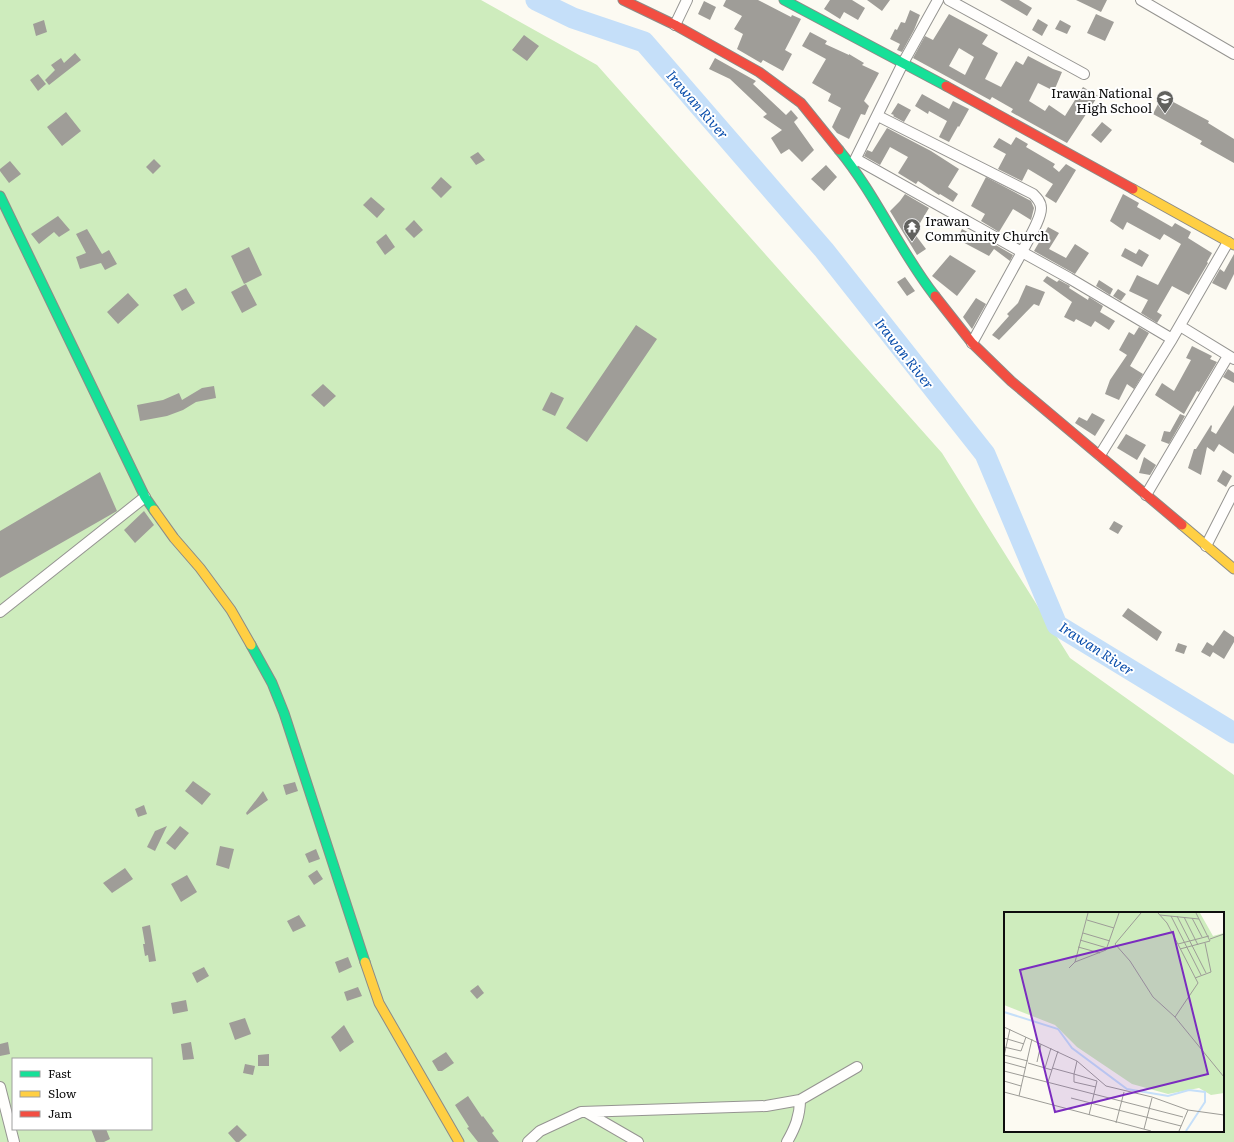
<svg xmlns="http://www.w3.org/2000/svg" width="1234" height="1142" viewBox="0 0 1234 1142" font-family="Literata,serif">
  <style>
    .forest { fill: #ceecbd; fill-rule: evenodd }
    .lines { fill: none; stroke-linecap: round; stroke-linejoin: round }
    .river { stroke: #c5dff9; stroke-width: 21 }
    .building { fill: #9f9d98; fill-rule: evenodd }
    .street-casing { stroke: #959491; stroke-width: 12 }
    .fast-casing { stroke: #8c8b87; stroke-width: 11 }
    .slow-casing { stroke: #8c8b87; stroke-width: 11 }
    .jam-casing { stroke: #8c8b87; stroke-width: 11 }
    .street { stroke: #fffefd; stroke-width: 10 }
    .fast { stroke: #16e098; stroke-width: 9 }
    .slow { stroke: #ffcf43; stroke-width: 9 }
    .jam { stroke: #f24e42; stroke-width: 9 }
    .labels { text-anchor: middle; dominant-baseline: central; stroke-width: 4; stroke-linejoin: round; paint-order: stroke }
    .poi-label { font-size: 13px; fill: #0e0e0e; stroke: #fff; text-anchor: end }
    .water-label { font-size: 14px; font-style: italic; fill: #0a4eac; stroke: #fff }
    .inset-river { fill: none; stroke: #c5dff9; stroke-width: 2 }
    .inset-road { fill: none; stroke: #9d9c97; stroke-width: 1 }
    .view { fill: #7b2cbf; fill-opacity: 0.15; stroke: #7b2cbf; stroke-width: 2 }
    .inset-edge { fill: none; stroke: #0e0e0e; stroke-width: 2 }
  </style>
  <rect width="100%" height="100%" fill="#fcfaf2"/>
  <path class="forest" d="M0 0H481L597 65 942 453 1070 658 1234 775V1142H0ZM1005 913H1223V1131H1005ZM13 1059H151V1129H13Z"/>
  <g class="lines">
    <path class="river" d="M536 0 573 18 644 42 824 250 985 454 1057 625 1234 733"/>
  </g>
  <path class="building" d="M726 0H758L791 17 792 15 801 19 785 50 792 54 783 71 763 60 761 63 737 49 743 34 734 29 742 16 723 6Z
    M830 0H852L865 8 858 20 844 12 840 19 824 9Z
    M867 0H890L882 11Z
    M1000 0H1019L1032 8 1027 16Z
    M1076 0H1107L1101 12Z
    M704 1 716 7 710 20 698 14Z
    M910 10 920 15 914 30 902 52 897 50 900 44 890 39 895 29 897 30 901 22 905 23Z
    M949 14 988 35 982 44 998 53 985 79 1001 87 1016 61 1023 65 1028 56 1053 69 1062 72 1054 91 1038 83 1029 101 1045 111 1049 105 1065 116 1083 87 1098 96 1067 143 1011 112 1013 109 992 97 990 100 913 58 925 36 933 40ZM959 48 974 57 965 75 949 66Z
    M1096 14 1114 22 1105 41 1087 33Z
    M1038 19 1048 25 1042 36 1032 30Z
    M44 20 47 32 36 36 33 24Z
    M1060 20 1071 26 1067 34 1055 29Z
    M810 32 827 41 825 44 849 55V54L864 63 862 65 879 73 864 101 869 106 865 115 861 114 849 139 837 133 832 127 841 108 828 101 831 94 812 83 826 59 802 46Z
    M524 35 539 46 527 61 512 50Z
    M75 53 81 60 49 85 45 80 55 70 51 65 61 58 64 63Z
    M715 58 756 81 753 84 786 115 791 110 798 118 794 122 814 150 802 162 789 149 781 154 771 138 782 130 763 117 767 114 730 79 709 69Z
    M38 74 46 84 38 91 30 80Z
    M922 94 949 109 953 101 969 109 959 127 958 126 949 142 939 137 947 121 929 111 928 114 915 106Z
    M1162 96 1209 121 1208 123 1234 139V163L1200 144 1202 141 1153 114Z
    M898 103 911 110 904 122 893 116 894 115 891 114Z
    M66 112 81 131 62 146 47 127Z
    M1102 122 1112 130 1101 143 1091 135Z
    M887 128 931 151 959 169 948 187 958 194 953 202 940 194 939 195 918 181 916 184 898 173 908 157 890 147 880 165 864 156 867 150 872 152Z
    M1016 137 1028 144 1026 147 1055 164 1053 167 1059 172 1066 164 1076 170 1056 203 1045 196 1053 184 1028 169 1022 181 998 169 1006 154 993 147 999 138 1011 145Z
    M478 152 485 160 476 165 470 157Z
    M154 159 161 166 153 174 146 167Z
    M10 161 21 174 9 183 0 171V169Z
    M826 165 837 177 824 191 811 179Z
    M441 177 452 187 441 198 431 188Z
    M986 177 1031 201 1034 208 1031 220 1013 209 999 232 981 221 985 214 971 206Z
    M905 194 929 208 914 233 926 249 917 255 890 211 900 201Z
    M1123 194 1139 203 1137 207 1172 227 1175 223 1191 232 1188 238 1212 253 1207 262 1208 263 1189 295 1172 286 1157 312 1162 315 1157 323 1141 313 1148 300 1129 291 1137 275 1158 285 1181 244 1164 234 1160 240 1127 222 1123 230 1110 221Z
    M371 197 385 209 377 218 363 205Z
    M58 216 70 230 59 237 54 232 39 244 31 234Z
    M414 220 423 230 414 238 405 229Z
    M1048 227 1059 233 1049 249 1066 258 1075 244 1089 253 1075 274 1034 251Z
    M87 229 102 254 109 250 117 264 105 270 101 263 80 269 76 257 86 253 76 234Z
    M962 229 973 235 975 233 1013 255 1010 261 994 249 989 256 957 239Z
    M386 234 395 247 385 255 376 242Z
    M249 247 262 275 244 284 231 256Z
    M1125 248 1136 254 1139 249 1149 255 1142 267 1121 256Z
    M1234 254V274L1226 290 1212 283 1220 269 1224 272Z
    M950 255 976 271 957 296 932 276Z
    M1047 276 1057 282 1059 280 1070 286 1069 288 1088 300 1089 297 1103 306 1100 312 1115 321 1109 330 1095 321 1091 327 1076 319 1074 322 1064 317 1072 302 1043 281Z
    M905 277 915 291 907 296 897 282Z
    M1099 280 1113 289 1110 295 1096 286Z
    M246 284 257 305 242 313 231 292Z
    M1026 285 1045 292 1039 306 1034 304 999 340 992 335 1009 316 1007 314 1018 303Z
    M186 288 195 303 182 311 173 295Z
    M1118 289 1126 294 1121 301 1113 296Z
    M128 293 139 305 118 324 107 312Z
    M976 298 986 304 972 329 963 317Z
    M636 325 657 339 587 442 566 428Z
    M1139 327 1149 333 1130 366 1143 374 1134 389 1127 384 1119 400 1105 394 1110 380 1127 355 1119 350 1129 332 1134 335Z
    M1192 346 1212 356 1210 359 1217 362 1199 392 1197 391 1184 414 1155 395 1162 383 1174 391 1191 360 1186 358Z
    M1228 369 1234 373V383L1223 377Z
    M323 384 336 396 324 407 311 395Z
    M214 386 216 398 196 402 183 410 167 416 140 421 137 405 163 400 179 393 182 400 202 388Z
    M551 392 564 398 555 416 542 410Z
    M1234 405V454L1219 444 1214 452 1207 447 1201 475 1188 468 1194 449H1196L1211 425 1212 426 1211 431 1216 434Z
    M1092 413 1105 420 1095 436 1075 423 1079 417 1087 421Z
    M1180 414 1185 416 1169 444 1161 441 1164 431 1170 432Z
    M1126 434 1146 445 1137 460 1117 448Z
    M1144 457 1156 465 1150 475 1139 473Z
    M1223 470 1232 476 1226 487 1217 481Z
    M100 472 117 511 0 578V531Z
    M144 511 154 525 135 543 124 530Z
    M1114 521 1123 526 1118 534 1109 529Z
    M1128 608 1162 632 1157 641 1122 616Z
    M1224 630 1234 637V642L1224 659 1213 652 1210 657 1201 652 1207 642 1213 646Z
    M1178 643 1187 646 1184 654 1175 651Z
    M193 781 211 794 202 805 185 791Z
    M295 782 298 791 286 795 283 785Z
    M263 791 268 800 247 815 246 813Z
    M144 805 147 814 138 817 135 809Z
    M167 826 155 851 147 847 155 831Z
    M180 826 189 833 175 850 166 843Z
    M220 846 234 849 229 869 216 865Z
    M316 849 320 859 309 863 305 854Z
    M125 868 133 879 112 893 103 883Z
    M317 870 323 879 314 885 308 876Z
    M187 875 197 892 181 902 171 884Z
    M299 915 306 926 293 932 287 921Z
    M150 925 156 961 149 962 148 955 145 956 143 944H145L142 927Z
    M348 957 352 967 339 973 335 962Z
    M204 967 209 976 197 983 192 973Z
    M478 985 484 993 477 999 470 991Z
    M358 987 362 996 347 1001 344 992Z
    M186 1000 188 1011 173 1014 171 1003Z
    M245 1018 251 1034 235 1040 229 1023Z
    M344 1025 354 1042 340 1052 331 1037Z
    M8 1042 10 1054 0 1056V1044Z
    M191 1042 194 1059 183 1060 181 1044Z
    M446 1052 454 1063 442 1071H438L432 1061Z
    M269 1054V1066H258V1055Z
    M245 1064 255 1066 253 1075 243 1073Z
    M468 1096 482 1117 483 1116 494 1131 492 1133 499 1142H478L467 1128 469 1127 455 1105Z
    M237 1125 247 1135 239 1142H236L228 1133Z
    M91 1129H106L110 1139 104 1142H96Z"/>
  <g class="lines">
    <g class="street-casing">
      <path id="street" d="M949 0 1084 74
        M1141 0 1234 54
        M675 25 687 0
        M878 116 1033 194C1037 198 1041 202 1041 208 1041 220 1027 241 1022 252L1069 278 1172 339
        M856 159 1022 252 972 343
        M853 164 903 63 938 0
        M1180 326 1234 359
        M1100 455 1172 339 1228 242
        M1146 495 1228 356
        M1206 546 1234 491
        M0 612 145 497
        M0 1087 14 1142
        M586 1112 638 1142
        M528 1142 540 1131 581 1112 766 1106 800 1100 857 1067
        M787 1142C795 1128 800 1116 800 1100"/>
    </g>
    <g class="fast-casing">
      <path id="fast" d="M784 0 946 86
        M839 150C876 195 899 250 935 296
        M0 196 145 497 154 510
        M251 645 272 683 284 713 365 962"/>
    </g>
    <g class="slow-casing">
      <path id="slow" d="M1133 189 1234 245
        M154 510 174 538 200 568 231 610 251 645
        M1182 525 1234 569
        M365 962 379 1003 459 1142"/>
    </g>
    <g class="jam-casing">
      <path id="jam" d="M623 0 675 25 759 72 801 103 839 150
        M946 86 1133 189
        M935 296 972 343 1011 381 1182 525"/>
    </g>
    <use href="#street" class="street"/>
    <use href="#fast" class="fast"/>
    <use href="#slow" class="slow"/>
    <use href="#jam" class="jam"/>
  </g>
  <defs>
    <g id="school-pin" transform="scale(0.9)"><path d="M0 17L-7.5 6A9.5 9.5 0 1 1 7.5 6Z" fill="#61615e" stroke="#fff"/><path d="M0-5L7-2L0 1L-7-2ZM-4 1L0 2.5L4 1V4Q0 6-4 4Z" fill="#fff"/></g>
    <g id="temple-pin" transform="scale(0.9)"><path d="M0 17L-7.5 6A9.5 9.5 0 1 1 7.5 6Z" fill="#61615e" stroke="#fff"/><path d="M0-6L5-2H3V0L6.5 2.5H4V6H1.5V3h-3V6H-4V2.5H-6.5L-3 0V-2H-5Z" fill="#fff"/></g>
  </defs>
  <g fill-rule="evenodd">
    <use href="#school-pin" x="1165" y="99"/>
    <use href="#temple-pin" x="912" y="227"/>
  </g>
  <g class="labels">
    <g class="poi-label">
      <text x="1152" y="92">Irawan National<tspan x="1152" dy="15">High School</tspan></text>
      <text x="925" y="220" text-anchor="start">Irawan<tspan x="925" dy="15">Community Church</tspan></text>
    </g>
    <g class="water-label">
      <text transform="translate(698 104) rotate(49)">Irawan River</text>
      <text transform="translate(905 353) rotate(52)">Irawan River</text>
      <text transform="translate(1097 648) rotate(33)">Irawan River</text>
    </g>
  </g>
  <g transform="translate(1004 912)">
    <rect width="220" height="220" fill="#fcfaf2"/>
    <path d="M0 1H196L209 24 220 21V181L207 183 195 176 164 182 128 172 73 135 51 113 0 93Z" fill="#ceecbd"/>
    <path class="inset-river" d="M0 100 54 117 68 136 123 177 164 184 185 178 201 180V190L182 219"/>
    <path class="inset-road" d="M137 1 111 32 126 49 149 85 171 105 220 165M154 1 163 11 194 71 171 105M156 3 195 7M167 4 197 63M173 4 202 61M180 5 194 33M188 6 198 25M83 8 110 16M79 21 106 29M206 27 220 22M76 28 103 36M174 32 205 24M74 35 96 41M176 37 206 29 192 1M71 50 84 1M65 56 71 50 102 38 115 1M191 66 207 60 201 31M0 115 73 149 102 174 148 185 184 198M0 126 20 132M0 135 17 139 22 125M0 143 24 149M0 144 6 117M73 149 70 162 93 169M0 150 22 156M33 150 37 132M24 151 48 158M41 156 47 136M48 156 70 162V170L92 175M0 159 179 205M0 169 17 174M44 170 54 139M0 180 147 219M15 184 28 127M67 186 177 214M85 203 93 169M112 211 120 180M140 217 148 186M175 219 184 198 220 203"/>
    <path class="view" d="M169 20 204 162 51 200 16 58Z"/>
    <rect width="220" height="220" class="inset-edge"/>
  </g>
  <rect x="12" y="1058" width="140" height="72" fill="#ffffff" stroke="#9f9f9f"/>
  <rect x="20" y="1071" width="20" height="6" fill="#16e098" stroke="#9f9f9f"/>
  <text x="48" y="1078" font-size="12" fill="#0e0e0e">Fast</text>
  <rect x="20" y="1091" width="20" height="6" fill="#ffcf43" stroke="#9f9f9f"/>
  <text x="48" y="1098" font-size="12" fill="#0e0e0e">Slow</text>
  <rect x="20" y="1111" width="20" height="6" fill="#f24e42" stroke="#9f9f9f"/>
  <text x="48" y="1118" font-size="12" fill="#0e0e0e">Jam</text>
</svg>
